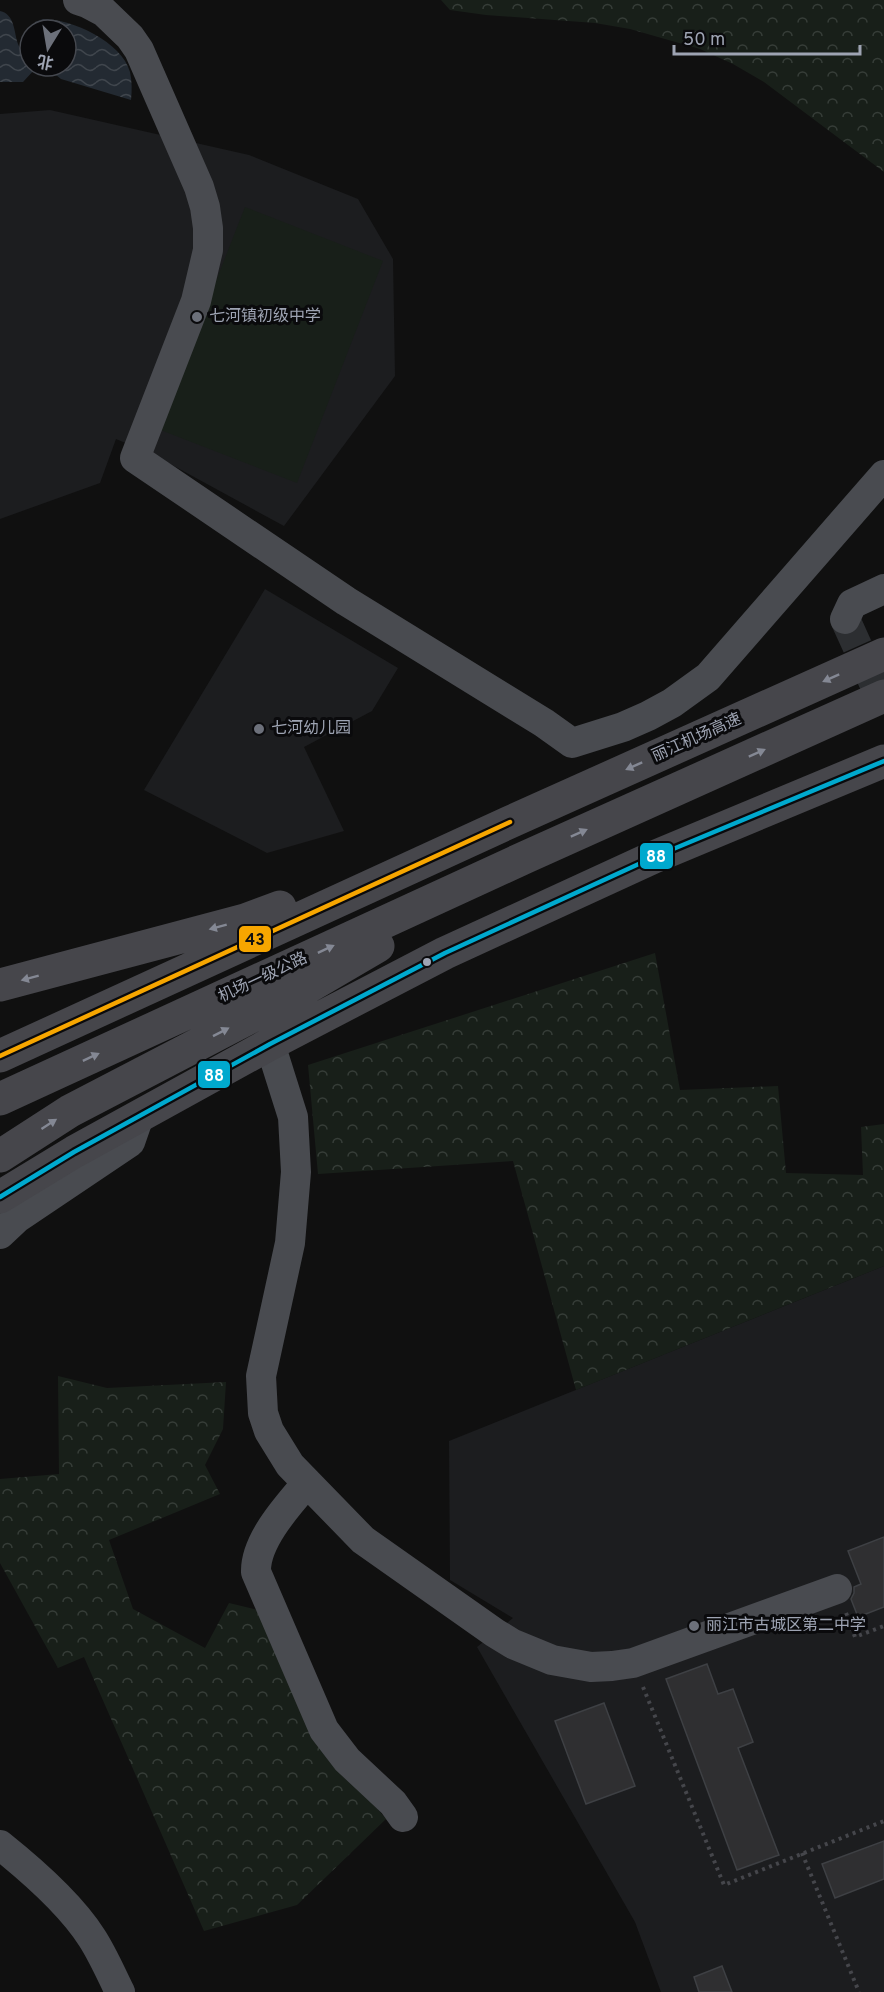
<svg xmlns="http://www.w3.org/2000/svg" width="884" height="1992" viewBox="0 0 884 1992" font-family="Overpass,'Noto Sans SC',sans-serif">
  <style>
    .built { fill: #1c1d1f }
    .forest { fill: url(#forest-crowns) }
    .pitch { fill: #181f19 }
    .water { fill: url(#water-waves) }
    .building { fill: #2f2f31; stroke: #3e4044; stroke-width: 1.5 }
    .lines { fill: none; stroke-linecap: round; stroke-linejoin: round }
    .minor-tunnel { stroke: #2c2e31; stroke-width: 30; stroke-dasharray: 30 15; stroke-linecap: butt }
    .path { stroke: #45464b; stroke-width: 4; stroke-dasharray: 3 4.5; stroke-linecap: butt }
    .minor { stroke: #494b50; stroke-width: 30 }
    .highway { stroke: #46464b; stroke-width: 33 }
    .bus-1-casing { stroke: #0a0a0c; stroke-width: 9 }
    .bus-2-casing { stroke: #0a0a0c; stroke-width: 9 }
    .bus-1 { stroke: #00a9ce; stroke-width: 4.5 }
    .bus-2 { stroke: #f7a600; stroke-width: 4.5 }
    .oneway { fill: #848894 }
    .poi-dot { fill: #6c707a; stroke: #0a0a0c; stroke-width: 2 }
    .bus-dot { fill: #9ea4b3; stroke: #0a0a0c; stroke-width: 2 }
    .labels { text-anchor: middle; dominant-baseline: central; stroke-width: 6; stroke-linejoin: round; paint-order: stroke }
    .poi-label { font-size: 16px; fill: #9ea4b3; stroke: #0a0a0c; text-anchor: start }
    .street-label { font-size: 16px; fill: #9ea4b3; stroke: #0a0a0c }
    .line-badge { stroke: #0a0a0c; stroke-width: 2 }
    .badge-label { font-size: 16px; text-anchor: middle; font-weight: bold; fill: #fff }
    .pale-badge-label { font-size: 16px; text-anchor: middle; font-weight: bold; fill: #111 }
  </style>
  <defs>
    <pattern id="forest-crowns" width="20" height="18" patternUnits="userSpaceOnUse" patternTransform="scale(1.5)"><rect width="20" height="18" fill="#181f19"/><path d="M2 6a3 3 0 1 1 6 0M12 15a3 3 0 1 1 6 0" fill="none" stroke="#363d38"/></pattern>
    <pattern id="water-waves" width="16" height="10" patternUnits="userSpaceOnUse" patternTransform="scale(1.5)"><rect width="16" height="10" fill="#232a32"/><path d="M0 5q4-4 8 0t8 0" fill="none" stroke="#40464d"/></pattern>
  </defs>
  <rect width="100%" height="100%" fill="#101010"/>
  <path class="built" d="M50 110 249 155 358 199 393 259 395 376 284 526 152 454 116 439 100 483 0 519V114Z
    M265 589 398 668 372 711 304 747 344 831 267 853 144 790Z
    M884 1266V1992H661L635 1922 477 1647 513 1618 450 1580 449 1441Z"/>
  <path class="forest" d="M441 0H884V172L764 82 733 64 700 49 630 29 595 23 486 15 450 10Z
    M655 953 680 1090 778 1086 786 1173 863 1175 861 1127 884 1124V1266L576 1390 513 1161 318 1174 308 1065Z
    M58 1376 107 1388 226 1382 223 1429 205 1465 220 1494 109 1540 133 1609 205 1648 229 1603 258 1610 312 1731 386 1819 297 1905 204 1931 84 1657 58 1668 0 1563V1479L59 1474Z"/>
  <path class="pitch" d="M245 207 383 261 297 483 158 429Z"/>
  <path class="water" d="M0 11C15 14 14 33 18 44 22 54 27 62 34 70L23 82H0Z
    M43 19C72 19 122 42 130 72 132 81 132 91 131 100L61 79 45 66H66V30H33L35 22Z"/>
  <path class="building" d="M884 1537V1607L858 1617 851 1599 854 1593V1587L861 1584 848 1551Z
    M707 1664 718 1694 733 1689 753 1742 738 1748 779 1855 737 1870 666 1679Z
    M604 1703 635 1786 586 1804 555 1721Z
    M884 1841V1879L835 1898 822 1864Z
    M722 1966 732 1992H699L694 1977Z"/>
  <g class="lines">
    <path class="minor-tunnel" d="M845 619 884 705"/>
    <path class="path" d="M846 1613 855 1637 884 1626
      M643 1687 724 1885 884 1821
      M802 1853 859 1992"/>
    <path class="minor" d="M78 0 87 3 104 12 130 37 139 50 199 187 205 207 208 228V250L196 301 135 458 346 601 544 723 572 743 623 727 648 716 672 703 708 677 884 475
      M845 619 852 604 884 589
      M270 1044 293 1117 296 1172 290 1243 261 1376 263 1413 269 1431 290 1465 363 1540 495 1633 513 1644 552 1660 591 1667 612 1666 633 1663 837 1589
      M0 1234 17 1218 130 1142 139 1116
      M307 1483C288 1505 255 1541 256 1572L324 1730 347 1760 393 1803 403 1817
      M0 1845C30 1869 71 1905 92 1938 103 1955 111 1974 120 1992"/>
    <path class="highway" d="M0 985 245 920 280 907
      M0 1056 510 822 884 654
      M0 1099 526 857 884 696
      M0 1156 70 1111 308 987 378 946
      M0 1197 74 1152 270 1044 445 953 654 857 884 761"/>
    <g class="bus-1-casing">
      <path id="bus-1" d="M0 1197 74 1152 270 1044 445 953 654 857 884 761"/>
    </g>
    <g class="bus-2-casing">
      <path id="bus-2" d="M0 1056 510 822"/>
    </g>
    <use href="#bus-1" class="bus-1"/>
    <use href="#bus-2" class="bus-2"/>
  </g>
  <defs><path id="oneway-solid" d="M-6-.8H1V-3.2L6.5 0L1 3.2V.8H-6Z" transform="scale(1.5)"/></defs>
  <g class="oneway">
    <use href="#oneway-solid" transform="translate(831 678) rotate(156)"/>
    <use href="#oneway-solid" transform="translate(757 753) rotate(-24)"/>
    <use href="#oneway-solid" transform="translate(634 766) rotate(156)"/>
    <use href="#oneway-solid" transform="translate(579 833) rotate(-24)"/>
    <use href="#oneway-solid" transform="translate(218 927) rotate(165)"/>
    <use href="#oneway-solid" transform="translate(326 949) rotate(-25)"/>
    <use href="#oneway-solid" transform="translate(30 978) rotate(165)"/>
    <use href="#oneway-solid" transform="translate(221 1032) rotate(-27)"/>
    <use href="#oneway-solid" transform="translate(91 1057) rotate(-25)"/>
    <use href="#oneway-solid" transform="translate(49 1124) rotate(-33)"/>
  </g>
  <g class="poi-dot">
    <circle cx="197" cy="317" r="6"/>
    <circle cx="259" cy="729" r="6"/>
    <circle cx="694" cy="1626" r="6"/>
  </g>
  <circle class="bus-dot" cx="427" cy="962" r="5"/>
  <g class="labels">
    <g class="poi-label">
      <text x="209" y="317">七河镇初级中学</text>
      <text x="271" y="729">七河幼儿园</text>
      <text x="706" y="1626">丽江市古城区第二中学</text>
    </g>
    <g class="street-label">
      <text transform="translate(697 738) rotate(-24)">丽江机场高速</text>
      <text transform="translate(263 978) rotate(-25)">机场一级公路</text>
    </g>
  </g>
  <g class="line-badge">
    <rect x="639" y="842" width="35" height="28" rx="6" fill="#00a9ce"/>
    <rect x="238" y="925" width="34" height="28" rx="6" fill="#f7a600"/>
    <rect x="197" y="1060" width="34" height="29" rx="6" fill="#00a9ce"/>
  </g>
  <g class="badge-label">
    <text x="656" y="862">88</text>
    <text x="214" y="1081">88</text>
  </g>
  <g class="pale-badge-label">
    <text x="255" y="945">43</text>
  </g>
  <g transform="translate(48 48) rotate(191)"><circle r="28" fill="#0a0a0c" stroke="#45484f" stroke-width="1.5"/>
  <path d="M0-4.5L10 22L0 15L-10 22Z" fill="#6c707a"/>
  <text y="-9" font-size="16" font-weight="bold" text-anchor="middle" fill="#9ea4b3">北</text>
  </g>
  <path d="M674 45v9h186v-9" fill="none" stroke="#9ea4b3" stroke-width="3"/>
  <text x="683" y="45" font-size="18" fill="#9ea4b3" stroke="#0a0a0c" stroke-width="4.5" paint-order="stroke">50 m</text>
</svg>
